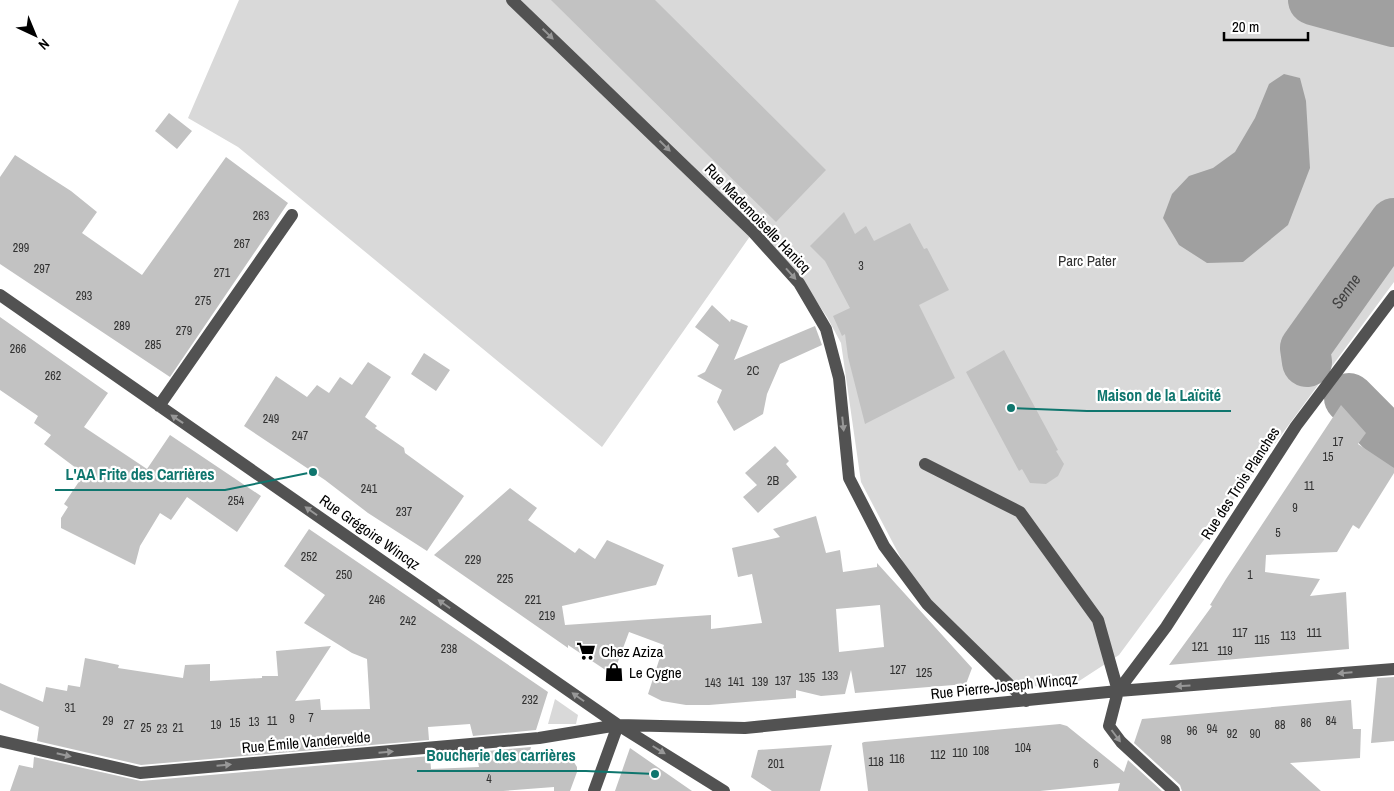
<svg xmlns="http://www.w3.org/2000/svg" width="1394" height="791" viewBox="0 0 1394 791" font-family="'Archivo Narrow',sans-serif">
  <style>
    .green { fill: #d9d9d9 }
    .water { fill: #a0a0a0 }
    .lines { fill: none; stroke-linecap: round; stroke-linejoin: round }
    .river { stroke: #a0a0a0; stroke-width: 50 }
    .building { fill: #c2c2c2; fill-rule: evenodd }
    .minor { stroke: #525252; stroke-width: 12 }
    .oneway { fill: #979797 }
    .labels { text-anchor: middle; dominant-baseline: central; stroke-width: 4.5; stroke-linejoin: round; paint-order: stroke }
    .number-label { font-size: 12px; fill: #303030 }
    .street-label { font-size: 15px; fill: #000; stroke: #fff }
    .park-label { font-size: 15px; fill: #303030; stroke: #fff }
    .poi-label { font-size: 15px; fill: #000; stroke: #fff; text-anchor: start }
    .water-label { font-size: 16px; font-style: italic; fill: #414141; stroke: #fff }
    .leader { fill: none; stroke: #0f766e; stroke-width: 2 }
    .callout-dot { fill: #0f766e; stroke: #fff; stroke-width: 2 }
    .callout-label { font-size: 16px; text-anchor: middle; font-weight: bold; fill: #0f766e; stroke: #fff; stroke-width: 4.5; stroke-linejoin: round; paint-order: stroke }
  </style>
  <rect width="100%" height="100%" fill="#fff"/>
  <path class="green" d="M239 0H1394V282L1119 655 1073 685 1016 687 915 585 861 482 841 343 827 317 798 274 753 232 602 447 238 147 188 118Z
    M555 699 578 715 576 724H548Z"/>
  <path class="water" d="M1284 74 1300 78 1306 101 1310 168 1288 225 1243 262 1207 263 1179 245 1163 218 1172 194 1189 176 1213 168 1235 152 1255 118 1269 84Z"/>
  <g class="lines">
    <g class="river">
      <path d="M1313 0 1394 22"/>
      <path id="s1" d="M1307 362 1305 348 1394 223"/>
      <path d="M1349 398 1394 443"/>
    </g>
  </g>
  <path class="building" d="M551 0H655L826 170 776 222Z
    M169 113 192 131 177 149 155 131Z
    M15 155 71 191 97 212 82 233 142 275 226 157 288 203 170 377 0 264V177Z
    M844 212 855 234 866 226 874 241 910 223 924 249 927 248 949 290 919 305 955 378 865 424 848 357 845 334 842 336 833 316 850 308 825 261 810 246Z
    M712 305 730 322 731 319 748 326 734 360 815 326 822 345 780 364 767 394 763 414 734 431 717 402 722 390 697 376 705 372 719 345 695 327Z
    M0 317 108 393 84 427 147 469 170 435 261 496 237 532 187 497 171 520 160 513 140 546 135 565 61 528V518L68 507 64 504 84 474 44 444 51 435 34 423 38 416 0 390Z
    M1004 350 1058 450 1056 451 1064 464 1058 476 1046 484 1030 483 1022 469 1019 471 966 372Z
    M424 353 450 370 436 391 411 374Z
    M368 362 391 377 365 417 377 426 375 428 404 448 405 453 464 496 427 551 368 513 325 480 244 426 276 376 307 397 317 385 329 393 340 377 352 385Z
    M1341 405 1366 433 1358 444 1394 468V473L1359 529 1353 525 1337 552 1266 555 1265 572 1320 579 1310 596 1346 592 1349 649 1169 665 1212 606 1210 605 1226 579Z
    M775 446 789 461 786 464 797 477 758 513 743 497 757 485 745 473Z
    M510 488 537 508 528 520 575 553 579 548 595 559 607 540 664 565 656 585 562 606 565 625 711 615V629L762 623 752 574 738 577 732 548 780 537 773 529 816 516 826 553 840 550 843 572 877 567V563L972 668 966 684 855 693 851 670 845 694 821 696 796 690V698L709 705H686L662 701 648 694 664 645 629 632 613 675 568 645V648L434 555ZM880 605 884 647 839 652 836 609Z
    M309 529 548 692 536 730 473 736 470 724 428 727 429 740 141 765 37 741 39 727 0 710V683L43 702 46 687 67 691 68 685 80 687 85 658 119 665 118 668 183 678 185 665 210 664V681L262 678V676H278L276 651 331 646 295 701 320 699 321 710 370 709 367 659 352 653 304 623 325 595 284 566Z
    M1394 677V741L1371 743 1377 678Z
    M1351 700 1353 729H1361L1360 758 1290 763 1321 791H1182L1180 785 1134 743 1142 719Z
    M1060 724 1067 726 1124 772 1128 760 1162 791H1118L1120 783 1040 791H868L862 743 864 742Z
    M832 745 820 791H772L751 777 758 750Z
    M531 747 527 762 572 759 577 767V772L570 791H554V787L503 791H10L19 765 33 768 34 757 141 781 430 756 431 769 479 767 476 752Z
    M630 748 692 791H615Z"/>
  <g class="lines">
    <path class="minor" d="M512 0 753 232 799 283 826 329 839 378 849 478 884 546 927 604 1026 701
      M0 295 618 725 724 791
      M159 406 292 215
      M925 464 1020 512 1098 620 1118 691
      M0 741 140 773 539 738 618 725 745 728 1118 691 1394 669
      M594 791 618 725
      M1174 791 1121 742 1109 726 1118 691 1166 627 1296 426 1394 296"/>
  </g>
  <defs><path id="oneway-solid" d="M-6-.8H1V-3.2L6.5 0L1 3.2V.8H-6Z" transform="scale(1.25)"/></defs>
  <g class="oneway">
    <use href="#oneway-solid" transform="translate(548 34) rotate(44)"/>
    <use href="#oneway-solid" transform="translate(665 146) rotate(44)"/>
    <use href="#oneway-solid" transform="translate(791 274) rotate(48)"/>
    <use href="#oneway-solid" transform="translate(177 419) rotate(-146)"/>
    <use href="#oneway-solid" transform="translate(843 424) rotate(84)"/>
    <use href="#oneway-solid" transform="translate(311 511) rotate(-145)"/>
    <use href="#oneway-solid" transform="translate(444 604) rotate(-145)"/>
    <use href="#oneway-solid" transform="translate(1345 673) rotate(175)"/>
    <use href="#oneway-solid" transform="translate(1183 686) rotate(176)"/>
    <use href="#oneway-solid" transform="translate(578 697) rotate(-145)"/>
    <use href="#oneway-solid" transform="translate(1116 736) rotate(53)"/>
    <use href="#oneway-solid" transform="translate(659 750) rotate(32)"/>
    <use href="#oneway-solid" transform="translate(386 752) rotate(-5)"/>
    <use href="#oneway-solid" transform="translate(64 755) rotate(13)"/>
    <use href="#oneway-solid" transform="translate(224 765) rotate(-5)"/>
  </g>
  <defs>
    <g id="supermarket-bare" transform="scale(1.5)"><path d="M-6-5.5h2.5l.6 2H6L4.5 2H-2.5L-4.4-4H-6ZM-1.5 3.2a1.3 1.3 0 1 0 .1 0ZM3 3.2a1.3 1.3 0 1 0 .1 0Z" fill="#000" stroke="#fff" stroke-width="2.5" paint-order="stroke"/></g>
    <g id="shop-bare" transform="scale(1.5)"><path d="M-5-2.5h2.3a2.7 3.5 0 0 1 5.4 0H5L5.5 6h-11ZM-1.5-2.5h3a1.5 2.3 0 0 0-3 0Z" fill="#000" stroke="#fff" stroke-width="2.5" paint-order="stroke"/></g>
  </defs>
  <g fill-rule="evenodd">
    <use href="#supermarket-bare" x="586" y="651"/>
    <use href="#shop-bare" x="614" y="672"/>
  </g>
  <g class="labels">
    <g class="number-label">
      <text x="261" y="216">263</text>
      <text x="242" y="244">267</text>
      <text x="21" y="248">299</text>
      <text x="861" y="266">3</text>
      <text x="42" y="269">297</text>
      <text x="222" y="273">271</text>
      <text x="84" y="296">293</text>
      <text x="203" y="301">275</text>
      <text x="122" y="326">289</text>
      <text x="184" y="331">279</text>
      <text x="153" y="345">285</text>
      <text x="18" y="349">266</text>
      <text x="753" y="371">2C</text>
      <text x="53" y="376">262</text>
      <text x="271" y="419">249</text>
      <text x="300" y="436">247</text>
      <text x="1338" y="442">17</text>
      <text x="1328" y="457">15</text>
      <text x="773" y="481">2B</text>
      <text x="1309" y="486">11</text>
      <text x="369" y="489">241</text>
      <text x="236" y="501">254</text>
      <text x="1295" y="508">9</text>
      <text x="404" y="512">237</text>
      <text x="1278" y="533">5</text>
      <text x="309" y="557">252</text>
      <text x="473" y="560">229</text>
      <text x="344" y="575">250</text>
      <text x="1250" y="575">1</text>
      <text x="505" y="579">225</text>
      <text x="377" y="600">246</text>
      <text x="533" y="600">221</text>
      <text x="547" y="616">219</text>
      <text x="408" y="621">242</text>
      <text x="1240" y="633">117</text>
      <text x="1314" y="633">111</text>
      <text x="1288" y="636">113</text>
      <text x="1262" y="640">115</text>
      <text x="1200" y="647">121</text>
      <text x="449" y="649">238</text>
      <text x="1225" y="651">119</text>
      <text x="898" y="670">127</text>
      <text x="924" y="673">125</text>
      <text x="830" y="676">133</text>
      <text x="807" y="678">135</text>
      <text x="783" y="681">137</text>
      <text x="736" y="682">141</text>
      <text x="760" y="682">139</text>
      <text x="713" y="683">143</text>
      <text x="530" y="700">232</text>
      <text x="70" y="708">31</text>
      <text x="311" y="718">7</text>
      <text x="292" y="719">9</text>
      <text x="108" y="721">29</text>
      <text x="272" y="721">11</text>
      <text x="1331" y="721">84</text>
      <text x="254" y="722">13</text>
      <text x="235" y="723">15</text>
      <text x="1306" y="723">86</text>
      <text x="129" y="725">27</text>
      <text x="216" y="725">19</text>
      <text x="1280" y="725">88</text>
      <text x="146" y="728">25</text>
      <text x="178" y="728">21</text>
      <text x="162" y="729">23</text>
      <text x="1212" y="729">94</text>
      <text x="1192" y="731">96</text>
      <text x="1232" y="734">92</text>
      <text x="1255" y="734">90</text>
      <text x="1166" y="740">98</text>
      <text x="1023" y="748">104</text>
      <text x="981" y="751">108</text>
      <text x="960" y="753">110</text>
      <text x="938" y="755">112</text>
      <text x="897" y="759">116</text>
      <text x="876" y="762">118</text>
      <text x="776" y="764">201</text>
      <text x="1096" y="764">6</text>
      <text x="489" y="779">4</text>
    </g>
    <g class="street-label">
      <text transform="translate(758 218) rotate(46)">Rue Mademoiselle Hanicq</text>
      <text transform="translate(1240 483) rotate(-57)">Rue des Trois Planches</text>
      <text transform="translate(370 532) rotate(35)">Rue Grégoire Wincqz</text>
      <text transform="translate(1004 686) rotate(-6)">Rue Pierre-Joseph Wincqz</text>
      <text transform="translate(306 742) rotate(-5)">Rue Émile Vandervelde</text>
    </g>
    <g class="park-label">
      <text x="1087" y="260">Parc Pater</text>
    </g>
    <g class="poi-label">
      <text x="601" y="651">Chez Aziza</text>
      <text x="629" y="672">Le Cygne</text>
    </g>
    <g class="water-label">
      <text stroke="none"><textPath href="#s1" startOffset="84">Senne</textPath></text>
    </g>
  </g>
  <path class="leader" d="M1011 408L1087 411H1231M313 472L225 490H55M655 774L586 771H417"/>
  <g class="callout-dot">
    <circle cx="1011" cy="408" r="5"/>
    <circle cx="313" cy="472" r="5"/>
    <circle cx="655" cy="774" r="5"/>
  </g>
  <g class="callout-label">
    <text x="1159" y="401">Maison de la Laïcité</text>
    <text x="140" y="480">L'AA Frite des Carrières</text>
    <text x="501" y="761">Boucherie des carrières</text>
  </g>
  <g transform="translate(35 35) rotate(136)" stroke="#ffffff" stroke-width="4" paint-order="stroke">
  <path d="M0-4L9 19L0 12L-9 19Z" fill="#000000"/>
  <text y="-8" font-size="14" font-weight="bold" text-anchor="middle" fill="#000000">N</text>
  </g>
  <path d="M1224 32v8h84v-8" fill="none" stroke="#000000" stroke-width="2.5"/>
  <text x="1232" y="32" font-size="15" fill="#000000" stroke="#ffffff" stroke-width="4" paint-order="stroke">20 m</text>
</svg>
